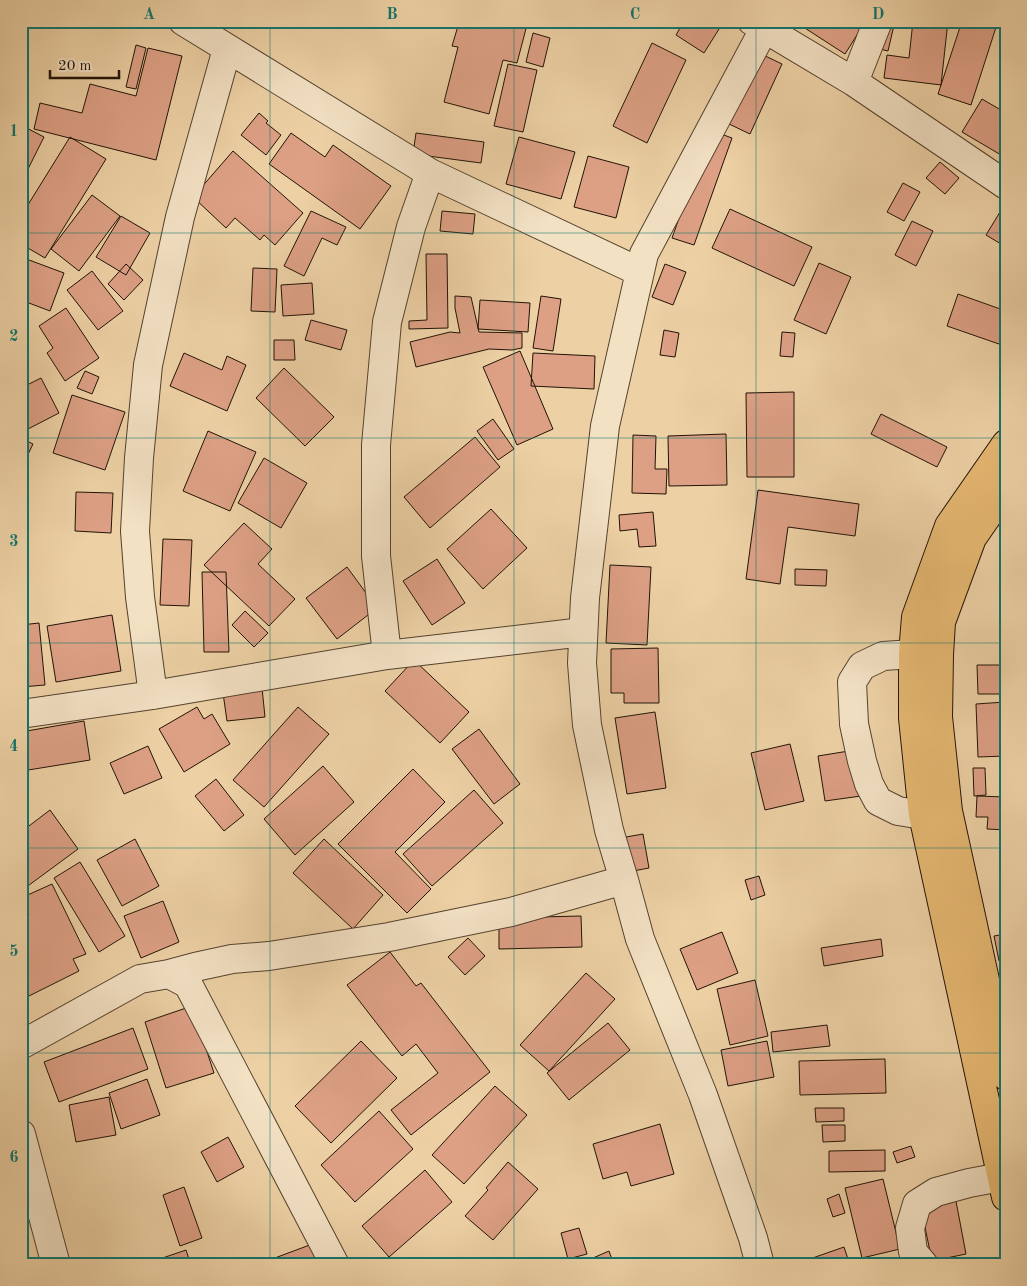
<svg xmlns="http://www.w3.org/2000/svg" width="1027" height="1286" viewBox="0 0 1027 1286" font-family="'Old Standard TT',serif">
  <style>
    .building { fill: #dda085; stroke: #211306 }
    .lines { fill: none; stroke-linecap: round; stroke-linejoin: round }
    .minor-casing { stroke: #54422e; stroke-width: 30 }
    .major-casing { stroke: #211306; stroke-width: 30 }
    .minor { stroke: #f3e1c4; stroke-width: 28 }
    .major { stroke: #e6b872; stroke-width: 28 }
    .grid { fill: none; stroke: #0f766e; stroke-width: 1; stroke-opacity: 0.55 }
    .neatline { fill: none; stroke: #0f766e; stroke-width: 2 }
    .grid-label { font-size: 16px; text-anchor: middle; font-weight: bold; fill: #0f766e }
  </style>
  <rect width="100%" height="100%" fill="#edd1a5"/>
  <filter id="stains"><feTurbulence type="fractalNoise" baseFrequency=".004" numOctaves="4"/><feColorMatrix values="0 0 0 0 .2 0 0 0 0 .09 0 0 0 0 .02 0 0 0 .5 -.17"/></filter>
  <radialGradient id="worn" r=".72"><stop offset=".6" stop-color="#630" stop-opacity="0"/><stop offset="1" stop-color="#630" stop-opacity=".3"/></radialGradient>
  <path class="building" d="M443 21H528L517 63 503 60 489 114 444 102 458 47 452 46 458 26Z
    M684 21H706L719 29 704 53 676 35Z
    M794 21H853L862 27 845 54Z
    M882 21H895L888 51 876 48Z
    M913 21H948L941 85 884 78 887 55 909 58Z
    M962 21H998L971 105 938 94Z
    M533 33 550 38 543 67 526 62Z
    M652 43 686 60 647 143 613 126Z
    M136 45 146 48 136 89 126 87Z
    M148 48 182 56 156 160 34 129 40 103 82 113 90 84 136 96Z
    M759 53 782 64 750 134 727 123Z
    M508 64 537 70 523 132 494 126Z
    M982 99 1006 113V147L1001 155 962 132Z
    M259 113 268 121 266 123 281 135 266 155 241 135Z
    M21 125 44 137 21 183Z
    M710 130 732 138 694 245 672 238Z
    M291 133 325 157 333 145 391 186 360 229 269 164Z
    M416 133 484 142 481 163 413 154Z
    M70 137 106 159 45 258 21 244V216Z
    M519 137 575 152 561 199 506 184Z
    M233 151 303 213 275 245 264 235 260 240 235 218 226 228 193 197Z
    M588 156 629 167 616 218 574 207Z
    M940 162 959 178 945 194 926 178Z
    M903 183 920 192 904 221 887 212Z
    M92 195 120 216 79 271 51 249Z
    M730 209 812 247 794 286 712 248Z
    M311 211 346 227 337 245 322 238 304 276 284 266Z
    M442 211 475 214 473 234 440 231Z
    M1000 212 1006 215V247L986 235Z
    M121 216 150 233 126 275 96 257Z
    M912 221 933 231 916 266 895 255Z
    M426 254H447L448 328 409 329V321L427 320Z
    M21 257 64 273 50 311 21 300Z
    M819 263 851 277 826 334 794 320Z
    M126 264 143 280 124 300 108 284Z
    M665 264 686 272 673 305 652 297Z
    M253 268 277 269 275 312 251 311Z
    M92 271 123 311 98 330 67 290Z
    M312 283 314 314 283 316 281 285Z
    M958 294 1006 311V326L999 344 947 326Z
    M455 296 471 297 479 332 522 333V348L512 350 489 349 416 367 410 342 450 332 460 333 455 308Z
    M541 296 561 299 553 351 533 348Z
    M480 300 530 303 528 332 478 329Z
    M66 308 99 358 65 381 47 353 53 348 39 326Z
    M311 320 347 330 341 350 305 340Z
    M664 330 679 333 675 357 660 355Z
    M782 332 795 333 793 357 780 356Z
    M274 340H294L295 360H274Z
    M520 351 553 429 517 445 483 367Z
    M184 353 222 370 227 356 246 365 227 411 170 386Z
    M533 353 595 356 594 389 531 386Z
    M284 368 334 417 305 446 256 398Z
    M85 371 99 377 92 394 77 388Z
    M41 378 59 413 28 429 21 415V388Z
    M794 392V477H747L746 393Z
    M72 395 125 412 105 470 53 453Z
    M881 414 947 447 937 467 871 434Z
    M493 419 514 449 498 460 477 431Z
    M208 431 256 452 230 511 183 491Z
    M726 434 727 485 669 486 668 436Z
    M633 435 656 436 655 469H667L666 494 632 493Z
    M475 437 500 467 430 528 404 497Z
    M21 438 33 444 21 469Z
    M264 458 307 483 281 528 238 503Z
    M758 490 859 504 855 536 788 527 780 584 746 579Z
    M76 492 113 493 111 533 75 531Z
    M491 509 527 548 483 589 447 549Z
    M653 512 656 546 639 547 637 529 620 531 619 515Z
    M244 523 272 549 258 564 295 599 269 626 204 565Z
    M163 539 192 540 189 606 160 605Z
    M437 559 465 603 432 625 403 581Z
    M610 565 651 567 647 645 606 643Z
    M347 567 377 608 337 639 306 598Z
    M795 569 827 570 826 586 795 585Z
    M202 572H226L229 652H204Z
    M245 611 268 633 254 647 232 625Z
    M112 615 121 671 56 682 47 626Z
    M39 623 45 685 21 687V625Z
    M658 648 659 703H624V693H611V649Z
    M414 660 469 712 440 743 385 691Z
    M977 665H1000V694H978Z
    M262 688 265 717 227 721 223 693Z
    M1005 702 1006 756 978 757 976 704Z
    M197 707 204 719 212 714 230 744 184 772 159 729Z
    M298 707 329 734 264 807 233 780Z
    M655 712 666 788 627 794 615 718Z
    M84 721 90 760 22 771 21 732Z
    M479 729 520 784 494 804 452 749Z
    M790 744 804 801 765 810 751 753Z
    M148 746 162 778 124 794 110 763Z
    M855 750 861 796 825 801 818 756Z
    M1001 762H1006V789H1002Z
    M323 766 354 802 295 855 264 819Z
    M973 768H985L986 795 974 796Z
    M413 769 445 802 395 852 431 889 407 913 338 844Z
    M216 779 244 815 224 831 195 796Z
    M474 790 503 823 432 886 403 854Z
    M977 796 1006 797V830L987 829 988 817H976Z
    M50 810 78 849 21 891V832Z
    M643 834 649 868 633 871 626 837Z
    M135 839 159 886 122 906 97 860Z
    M324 839 383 895 353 929 293 873Z
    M80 862 125 936 99 952 54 878Z
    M759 876 765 895 751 900 745 880Z
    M52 884 86 954 73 959 79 971 21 1000V919L29 915 21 898Z
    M163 901 179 942 141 958 124 916Z
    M581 916 582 947 499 949V918Z
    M722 932 738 973 697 990 680 949Z
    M1006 934V960L999 961 994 936Z
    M468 938 485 956 465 975 448 957Z
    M881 939 883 956 824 966 821 948Z
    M390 952 416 986 421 983 490 1072 411 1135 391 1110 438 1073 416 1044 402 1056 347 985Z
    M586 973 615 999 549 1071 520 1045Z
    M755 980 768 1036 730 1045 717 989Z
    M192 1006 214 1073 166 1088 145 1022Z
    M608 1023 630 1050 569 1100 547 1073Z
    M827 1025 830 1046 773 1052 771 1032Z
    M133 1028 148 1069 59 1102 44 1062Z
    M361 1041 397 1078 331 1143 295 1106Z
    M767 1041 774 1077 728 1086 721 1050Z
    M885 1059 886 1093 800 1095 799 1061Z
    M147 1079 160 1115 121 1129 109 1093Z
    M495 1086 527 1115 464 1184 432 1155Z
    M109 1097 116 1135 76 1142 69 1105Z
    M815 1108H844V1121L816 1122Z
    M379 1111 413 1149 355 1202 321 1165Z
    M660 1124 674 1174 631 1186 627 1172 603 1179 593 1144Z
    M822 1125H845V1141L823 1142Z
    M228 1137 244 1167 217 1182 201 1152Z
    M911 1146 915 1157 897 1163 893 1152Z
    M885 1150V1171L829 1172V1151Z
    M508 1162 538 1189 493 1240 465 1216 488 1190 486 1188Z
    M425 1170 452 1202 389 1257 362 1226Z
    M883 1179 900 1249 862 1258 845 1188Z
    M184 1187 202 1238 180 1246 163 1195Z
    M839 1194 845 1213 833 1217 827 1199Z
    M955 1196 966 1254 932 1261 920 1203Z
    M579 1228 587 1254 568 1259 561 1233Z
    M315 1243 323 1265H256Z
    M844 1247 850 1265H805L804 1261Z
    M186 1250 191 1265H142Z
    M609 1251 614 1265H577Z"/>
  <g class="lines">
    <g class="minor-casing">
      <path id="minor" d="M183 21 430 173 640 272
        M752 21 854 82 1006 185
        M854 82 878 21
        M913 654 883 656 862 666 852 682 854 724 862 761 869 784 878 801 898 811 923 815
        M387 655 376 556V445L387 322 411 227 430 173
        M153 695 140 597 135 531 139 458 148 365 180 217 227 49
        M21 714 153 695 387 655 583 632
        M169 974 195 967 232 959 269 956 389 937 511 912 624 880
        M21 1045 140 979 169 974 188 984 335 1265
        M21 1134 56 1265
        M760 1265 753 1238 703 1095 640 939 624 880 609 830 587 725 582 663 585 598 605 426 644 254 764 29
        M924 1265 913 1252 910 1228 917 1204 936 1192 969 1183 1001 1177"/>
    </g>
    <g class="major-casing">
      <path id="major" d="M1006 444 949 526 916 617 913 654V718L923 815 1006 1197
        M1006 489 972 538 941 622 939 655 938 717 948 811 1006 1076"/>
    </g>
    <use href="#minor" class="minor"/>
    <use href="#major" class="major"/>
  </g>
  <path class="grid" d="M270 21V1265M514 21V1265M756 21V1265M21 233H1006M21 438H1006M21 643H1006M21 848H1006M21 1053H1006"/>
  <rect width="1027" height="1286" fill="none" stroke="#edd1a5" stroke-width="55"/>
  <path d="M50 70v8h69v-8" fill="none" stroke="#211306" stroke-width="2.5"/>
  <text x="58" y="70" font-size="15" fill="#211306" stroke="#f3e1c4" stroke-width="4" paint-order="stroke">20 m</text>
  <rect x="28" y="28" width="972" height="1230" class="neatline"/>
  <g class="grid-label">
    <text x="149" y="19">A</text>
    <text x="392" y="19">B</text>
    <text x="635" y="19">C</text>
    <text x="878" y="19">D</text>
    <text x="14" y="136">1</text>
    <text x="14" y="341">2</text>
    <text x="14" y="546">3</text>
    <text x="14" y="751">4</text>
    <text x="14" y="956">5</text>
    <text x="14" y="1162">6</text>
  </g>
  <rect width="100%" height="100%" filter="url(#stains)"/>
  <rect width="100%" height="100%" fill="url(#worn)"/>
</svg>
